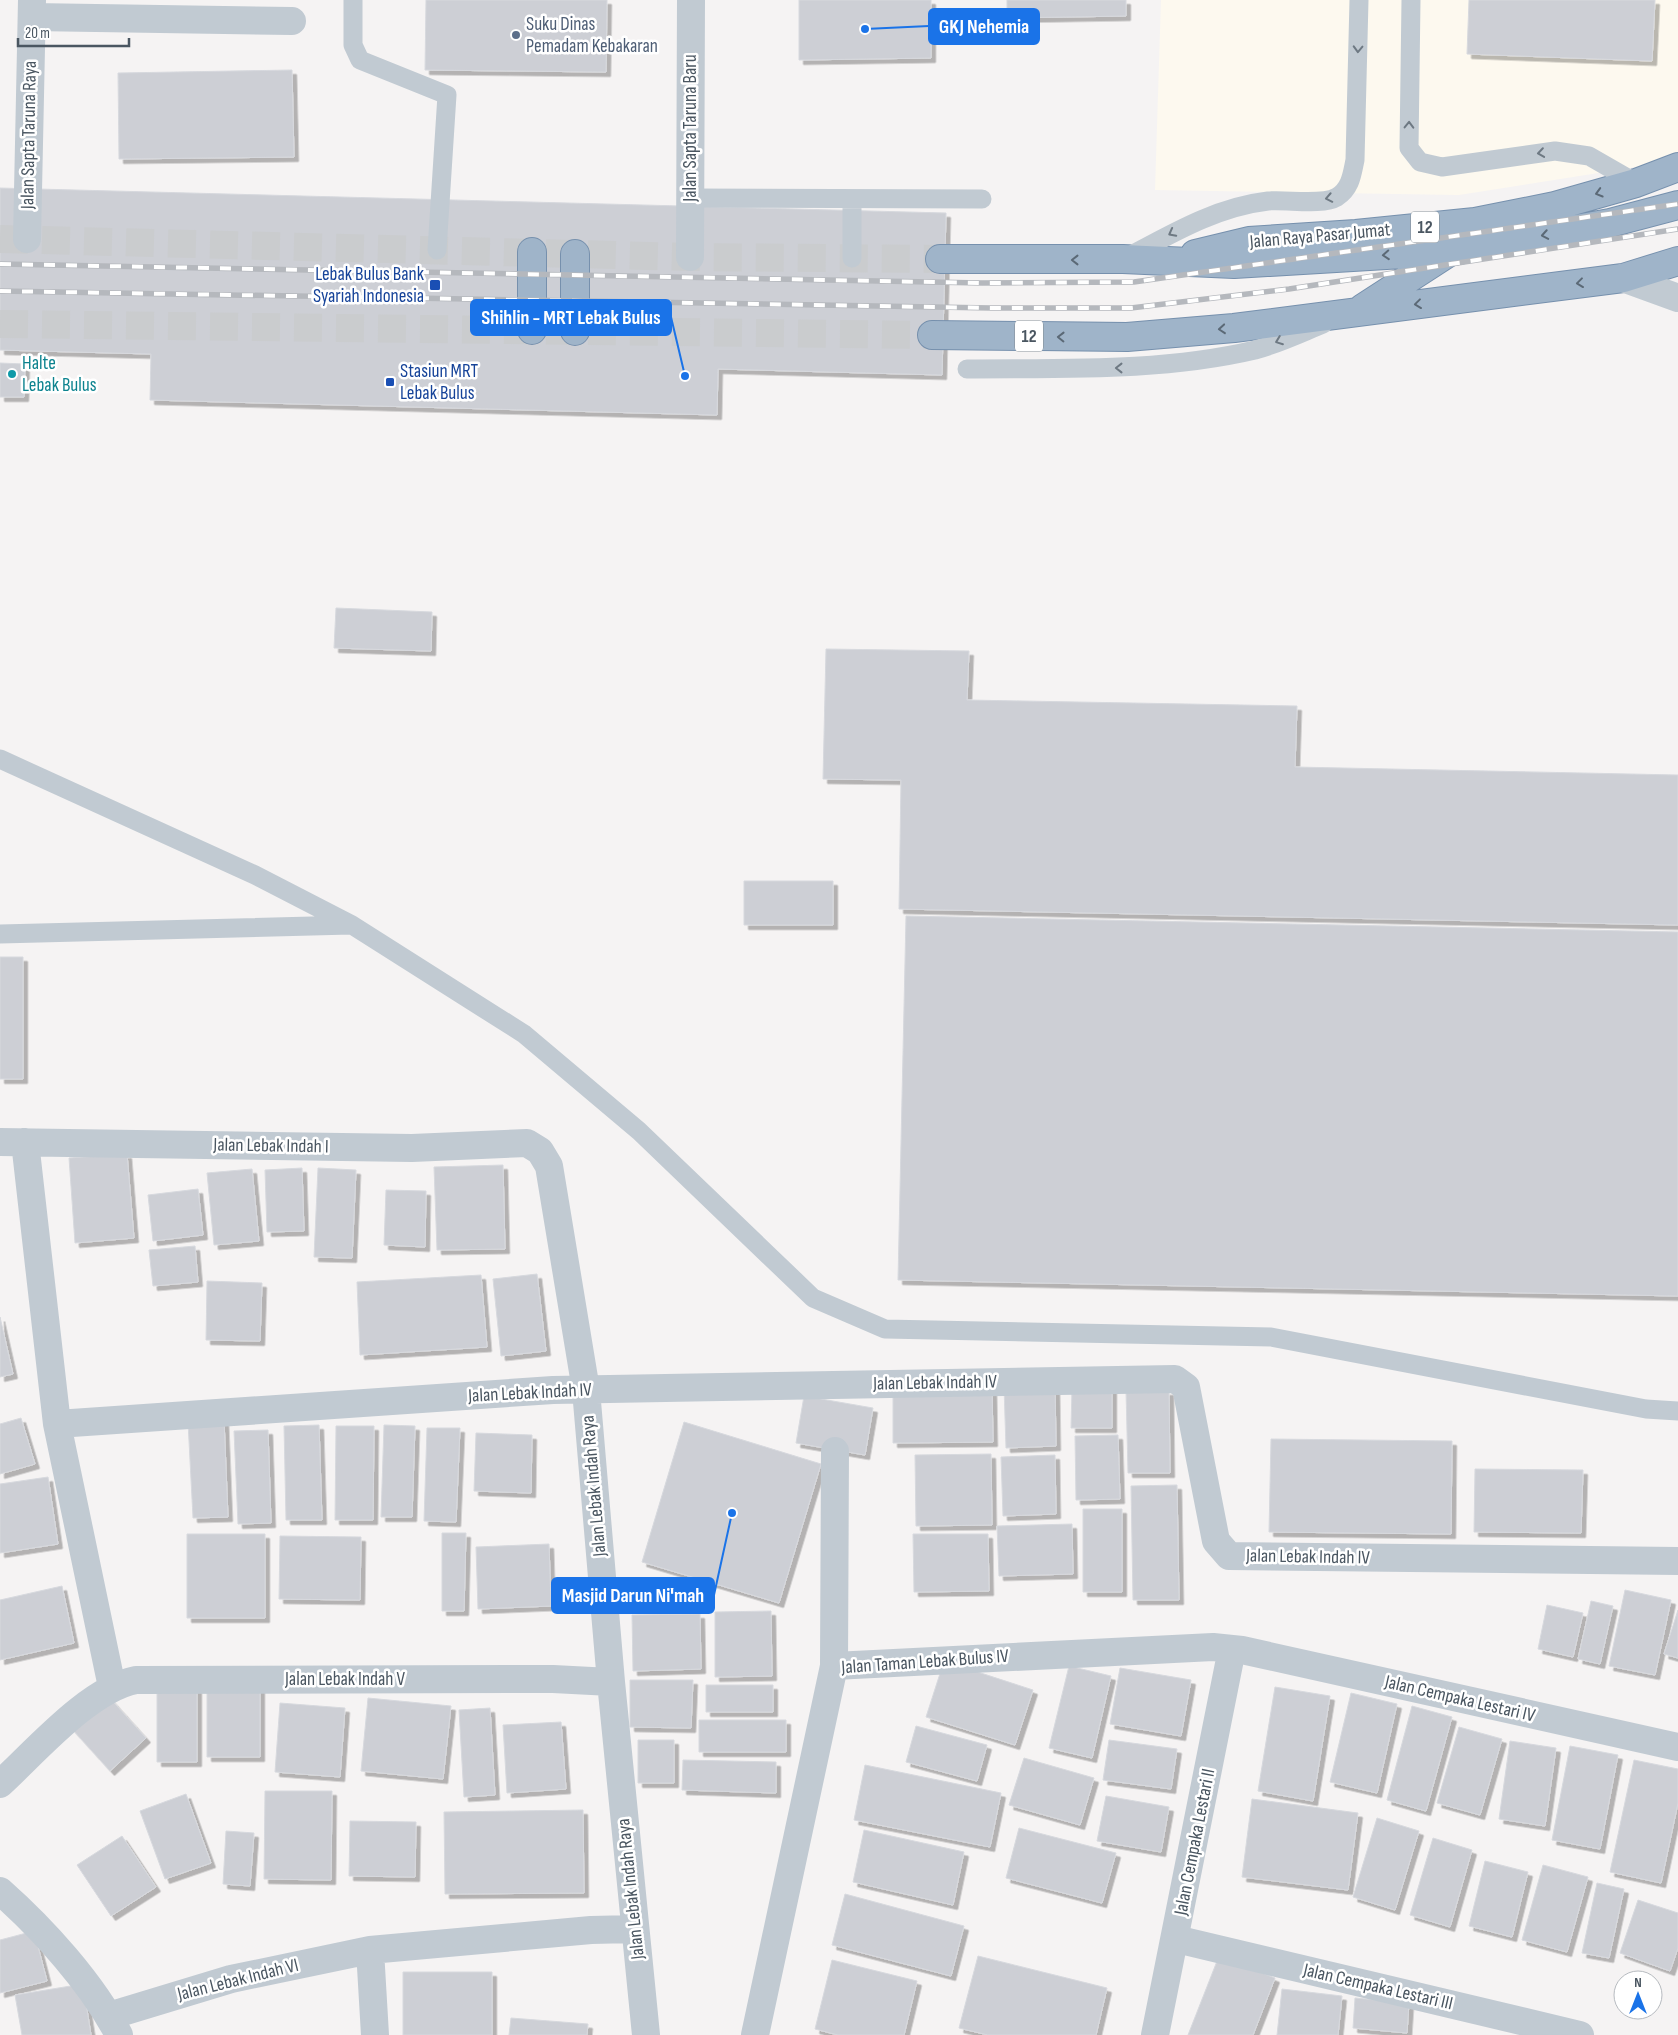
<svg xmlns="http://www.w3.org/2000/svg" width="1678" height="2035" viewBox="0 0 1678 2035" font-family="'Sofia Sans Condensed',sans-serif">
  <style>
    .commercial { fill: #fdf9ef }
    .building { fill: #cdcfd5; stroke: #d7d9de; filter: url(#shadow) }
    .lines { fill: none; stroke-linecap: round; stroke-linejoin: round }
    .trunk-tunnel { stroke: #caccce; stroke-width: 28; stroke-dasharray: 28 14; stroke-linecap: butt }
    .trunk-casing { stroke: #7690ad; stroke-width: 30 }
    .service { stroke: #c1cad2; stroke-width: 19 }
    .minor { stroke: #c1cad2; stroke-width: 28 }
    .trunk { stroke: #9fb4c9; stroke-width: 28 }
    .rail-casing { stroke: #b5b8bd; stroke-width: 5.5 }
    .rail { stroke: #fff; stroke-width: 4; stroke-dasharray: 11; stroke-linecap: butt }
    .oneway { stroke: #6e7983 }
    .oneway2 { stroke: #5b6976 }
    .service-dot { fill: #5c6f8a; stroke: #fff; stroke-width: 2 }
    .transit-dot { fill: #1a4fb4; stroke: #fff; stroke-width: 2 }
    .culture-dot { fill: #0f9aa8; stroke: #fff; stroke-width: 2 }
    .labels { text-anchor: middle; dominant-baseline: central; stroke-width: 5; stroke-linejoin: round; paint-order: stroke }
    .shield { fill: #fff; stroke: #808990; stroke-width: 1 }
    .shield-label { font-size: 18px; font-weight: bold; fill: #4a5661 }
    .service-label { font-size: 19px; fill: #4e5e75; stroke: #fff; text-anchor: start }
    .street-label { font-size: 19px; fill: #4a5661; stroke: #fff }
    .transit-label { font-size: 19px; fill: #164399; stroke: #fff; text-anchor: end }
    .culture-label { font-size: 19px; fill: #0d838f; stroke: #fff; text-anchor: start }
    .leader { fill: none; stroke: #1a73e8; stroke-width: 2 }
    .callout-dot { fill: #1a73e8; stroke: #fff; stroke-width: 2 }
    .callout { fill: #1a73e8; stroke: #1a73e8; stroke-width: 2 }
    .callout-label { font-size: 20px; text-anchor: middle; font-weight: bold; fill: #fff }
  </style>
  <defs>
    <filter id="shadow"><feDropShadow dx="4.5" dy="4.5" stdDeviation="0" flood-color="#0004"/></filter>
  </defs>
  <rect width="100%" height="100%" fill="#f5f3f3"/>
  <path class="commercial" d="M1161 0H1678V156L1668 162 1459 195 1155 190Z"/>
  <path class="building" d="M426 0H607L606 72 425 70Z
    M799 0H931V58L799 60Z
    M1007 0H1126V16L1007 18Z
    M1469 0H1655L1652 61 1467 54Z
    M292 70 294 157 119 159 118 73Z
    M0 188 946 213 942 375 718 369 717 415 150 400 151 354 0 350Z
    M0 363 25 364 24 397H0Z
    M336 608 432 612 431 651 334 648Z
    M826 649 969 651 967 700 1297 706 1295 767 1678 775V925L899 909 901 780 823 779Z
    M744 881H833V925H744Z
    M906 916 1678 932V1296L898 1280Z
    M0 957H23V1079H0Z
    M127 1154 134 1238 75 1243 69 1158Z
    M503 1165 505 1249 437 1250 434 1167Z
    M302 1168 304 1231 267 1232 265 1170Z
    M318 1168 356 1170 352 1258 314 1257Z
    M252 1169 259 1241 214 1245 207 1173Z
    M198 1189 203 1235 153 1241 148 1195Z
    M386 1190 426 1191 425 1247 384 1245Z
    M195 1246 198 1282 153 1286 149 1250Z
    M537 1274 546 1351 501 1356 493 1279Z
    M481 1275 487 1347 360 1355 357 1282Z
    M207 1281 262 1283 260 1341 206 1340Z
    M0 1317 13 1374 0 1377Z
    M1055 1385 1056 1446 1006 1448 1004 1387Z
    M992 1387 993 1442 893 1443V1388Z
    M1072 1388H1112V1428H1071Z
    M1126 1391H1169L1170 1473H1128Z
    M804 1396 873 1408 865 1455 796 1443Z
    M21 1418 35 1464 0 1474V1424Z
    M224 1420 228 1517 193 1518 188 1422Z
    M684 1422 821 1464 779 1603 642 1562Z
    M319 1425 322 1520H286L284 1426Z
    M384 1425 415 1426 412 1517H381Z
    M336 1426H374L373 1520H335Z
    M427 1428H460L456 1522 424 1521Z
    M268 1430 271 1523 238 1524 234 1431Z
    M476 1433 532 1435 531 1493 474 1491Z
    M1118 1435 1120 1499 1076 1500 1075 1436Z
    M1271 1439 1452 1441 1451 1534 1269 1532Z
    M991 1454 992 1525 916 1526 915 1455Z
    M1055 1455 1056 1514 1003 1516 1001 1457Z
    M1475 1469 1583 1470 1581 1533 1474 1532Z
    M48 1477 58 1544 0 1553V1484Z
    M1177 1485 1179 1600H1133L1131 1486Z
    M1083 1509H1122V1592H1083Z
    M1072 1524 1073 1574 999 1576 997 1526Z
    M442 1533H466L464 1611H442Z
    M187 1534H265V1618H187Z
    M913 1534H988L989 1591 914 1592Z
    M280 1536 361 1537 360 1600 279 1599Z
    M549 1544 551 1606 478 1609 476 1547Z
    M62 1586 74 1643 0 1660V1600Z
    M1625 1590 1671 1600 1655 1675 1609 1666Z
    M1591 1601 1613 1606 1600 1664 1578 1659Z
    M1547 1605 1583 1613 1573 1657 1538 1649Z
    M1678 1610V1658L1664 1654Z
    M771 1611 772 1676 715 1677V1612Z
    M700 1614 701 1669 633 1671 632 1615Z
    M944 1661 1033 1690 1015 1745 926 1717Z
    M1069 1666 1111 1676 1092 1758 1049 1748Z
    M1120 1668 1191 1680 1181 1736 1110 1724Z
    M630 1680H693L691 1728 630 1727Z
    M157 1685H197V1762H157Z
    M706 1685H773V1712H706Z
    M207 1686H260V1757H207Z
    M1275 1687 1330 1696 1313 1801 1258 1791Z
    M1351 1693 1397 1704 1377 1793 1330 1782Z
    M107 1695 146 1738 110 1771 71 1728Z
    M368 1698 451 1706 443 1779 361 1771Z
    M280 1703 345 1708 340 1777 275 1772Z
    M1412 1706 1452 1717 1426 1811 1387 1800Z
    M490 1708 495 1795 464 1797 459 1710Z
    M699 1720H786V1752H699Z
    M561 1722 566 1789 507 1793 503 1725Z
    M916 1726 987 1745 977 1781 906 1762Z
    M1459 1727 1502 1739 1480 1815 1437 1803Z
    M638 1740H674V1783H638Z
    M1109 1740 1177 1749 1171 1789 1103 1780Z
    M1510 1741 1556 1748 1545 1826 1499 1819Z
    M1570 1746 1618 1755 1600 1849 1552 1840Z
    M1024 1758 1094 1778 1080 1825 1009 1805Z
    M683 1760 776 1762V1793L682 1790Z
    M1634 1760 1678 1769V1803L1661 1883 1610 1872Z
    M865 1765 1001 1793 990 1847 854 1820Z
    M265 1791H332L331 1880 264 1879Z
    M186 1794 211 1863 165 1879 140 1811Z
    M1106 1796 1169 1807 1161 1852 1097 1841Z
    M1252 1799 1358 1813 1348 1890 1242 1877Z
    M583 1810 584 1893 445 1894 444 1812Z
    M1377 1818 1419 1831 1395 1910 1353 1897Z
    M350 1821 416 1822 415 1877 349 1876Z
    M1019 1828 1116 1853 1102 1903 1006 1878Z
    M864 1830 964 1852 953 1905 853 1882Z
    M226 1831 254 1833 250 1886 223 1884Z
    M122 1836 156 1887 111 1916 77 1865Z
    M1433 1838 1472 1850 1450 1927 1410 1915Z
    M1485 1861 1528 1872 1512 1937 1469 1926Z
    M1543 1865 1588 1877 1567 1952 1522 1940Z
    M1597 1883 1624 1889 1609 1958 1582 1953Z
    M845 1894 964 1926 951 1976 832 1945Z
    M1638 1900 1678 1913V1948L1670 1971 1620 1953Z
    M34 1931 47 1981 0 1993V1940Z
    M978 1956 1107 1988 1096 2035H988L959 2028Z
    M1219 1956 1275 1978 1253 2035H1188Z
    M832 1960 917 1981 904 2035H838L815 2029Z
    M403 1972H492V2035H403Z
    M83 1984 91 2035H22L15 1995Z
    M1282 1989 1342 1996 1338 2035H1277Z
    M1355 1998 1409 2003 1407 2033 1353 2028Z
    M511 2018 588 2024 587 2035H509Z"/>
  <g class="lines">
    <path class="trunk-tunnel" d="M0 239 690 257 940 259
      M0 324 932 335"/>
    <g class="trunk-casing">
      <path id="trunk" d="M532 252V330
        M1195 254 1249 241 1356 234 1475 222 1555 206 1636 183 1678 167
        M940 259H1123L1234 264 1453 251 1610 223 1678 205
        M1363 308 1451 251
        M575 331V254
        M932 335 1127 337 1234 328 1623 278 1678 261"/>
    </g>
    <path class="service" d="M353 0V45L360 60 447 95 437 250
      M1411 0 1409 148 1420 162 1442 167 1555 151 1589 156 1636 183
      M689 198 982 199
      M852 199V258
      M1126 258C1171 234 1216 207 1268 201 1286 199 1322 206 1337 197 1351 188 1352 174 1355 160L1359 0
      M967 369C1063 368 1161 372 1255 350 1278 344 1301 333 1323 324
      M0 759 255 875 352 925 524 1034 639 1131 813 1298 885 1329 1271 1337 1646 1409 1678 1411
      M0 934 351 925"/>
    <path class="minor" d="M32 17 292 21
      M27 239 32 0
      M690 257 691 0
      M1623 278 1678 298
      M0 1142 412 1148 527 1143 540 1151 549 1166 586 1390 611 1682 646 2035
      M25 1142 57 1424 112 1687
      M57 1424 553 1390 1175 1379 1186 1387 1216 1541 1229 1556 1678 1561
      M834 1666 835 1451
      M0 1784C36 1751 89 1689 136 1680L553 1679 611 1682
      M0 1891C44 1930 92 1983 119 2035
      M1176 1939 1580 2035
      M370 1950 375 2035
      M109 2016 231 1979 370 1950 591 1930 634 1929
      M755 2035 834 1666 1213 1647 1242 1650 1678 1747
      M1155 2035 1232 1649"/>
    <use href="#trunk" class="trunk"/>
    <g class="rail-casing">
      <path id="rail" d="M0 264 982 283 1134 282 1678 204
        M0 291 991 308H1131L1289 289 1678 229"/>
    </g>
    <use href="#rail" class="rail"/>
  </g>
  <defs><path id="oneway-chevron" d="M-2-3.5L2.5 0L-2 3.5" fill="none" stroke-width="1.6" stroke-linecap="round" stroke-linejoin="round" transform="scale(1.25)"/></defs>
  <g class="oneway">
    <use href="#oneway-chevron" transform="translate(1358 49) rotate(92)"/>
    <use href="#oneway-chevron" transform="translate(1409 125) rotate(-89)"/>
    <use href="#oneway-chevron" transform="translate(1541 153) rotate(172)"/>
    <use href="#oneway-chevron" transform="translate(1329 198) rotate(169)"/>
    <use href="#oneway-chevron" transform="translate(1172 233) rotate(152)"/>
    <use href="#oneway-chevron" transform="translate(1279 341) rotate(159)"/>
    <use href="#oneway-chevron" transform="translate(1119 368) rotate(180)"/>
  </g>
  <g class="oneway2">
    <use href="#oneway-chevron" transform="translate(1599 193) rotate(164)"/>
    <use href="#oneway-chevron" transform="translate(1545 235) rotate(170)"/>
    <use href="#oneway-chevron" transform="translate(1386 255) rotate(176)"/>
    <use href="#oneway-chevron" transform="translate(1075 260) rotate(-180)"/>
    <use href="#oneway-chevron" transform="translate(1580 283) rotate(173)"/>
    <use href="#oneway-chevron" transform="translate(1418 304) rotate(173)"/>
    <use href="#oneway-chevron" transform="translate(1222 329) rotate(175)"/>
    <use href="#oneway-chevron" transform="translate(1061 337) rotate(-179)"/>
  </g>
  <circle class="service-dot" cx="516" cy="35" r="5"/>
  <g class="transit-dot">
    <rect x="429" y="279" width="12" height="12" rx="2.5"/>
    <rect x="385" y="377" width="10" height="10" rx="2.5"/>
  </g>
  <circle class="culture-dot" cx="12" cy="374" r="5"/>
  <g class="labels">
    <g class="shield">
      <rect x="1411" y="211.5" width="28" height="31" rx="4"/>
      <rect x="1015" y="320.5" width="28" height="31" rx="4"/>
    </g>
    <g class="shield-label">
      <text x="1425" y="227">12</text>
      <text x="1029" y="336">12</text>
    </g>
    <g class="service-label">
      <text x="526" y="24">Suku Dinas<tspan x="526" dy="22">Pemadam Kebakaran</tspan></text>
    </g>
    <g class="street-label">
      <text transform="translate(690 128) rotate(-90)">Jalan Sapta Taruna Baru</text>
      <text transform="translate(29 135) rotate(-89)">Jalan Sapta Taruna Raya</text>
      <text transform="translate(1320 236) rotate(-5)">Jalan Raya Pasar Jumat</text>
      <text transform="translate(271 1146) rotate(1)">Jalan Lebak Indah I</text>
      <text transform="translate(935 1383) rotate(-1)">Jalan Lebak Indah IV</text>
      <text transform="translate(530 1393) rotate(-3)">Jalan Lebak Indah IV</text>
      <text transform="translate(594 1486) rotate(-95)">Jalan Lebak Indah Raya</text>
      <text transform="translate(1308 1557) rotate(1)">Jalan Lebak Indah IV</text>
      <text transform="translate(925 1662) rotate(-4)">Jalan Taman Lebak Bulus IV</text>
      <text x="345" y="1679">Jalan Lebak Indah V</text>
      <text transform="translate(1460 1699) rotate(13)">Jalan Cempaka Lestari IV</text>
      <text transform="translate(1195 1842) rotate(-79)">Jalan Cempaka Lestari II</text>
      <text transform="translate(631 1889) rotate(-96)">Jalan Lebak Indah Raya</text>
      <text transform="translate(238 1980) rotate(-14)">Jalan Lebak Indah VI</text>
      <text transform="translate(1378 1987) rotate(13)">Jalan Cempaka Lestari III</text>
    </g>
    <g class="transit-label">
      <text x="424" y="274">Lebak Bulus Bank<tspan x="424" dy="22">Syariah Indonesia</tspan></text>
      <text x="400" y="371" text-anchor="start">Stasiun MRT<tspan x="400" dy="22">Lebak Bulus</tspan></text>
    </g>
    <g class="culture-label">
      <text x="22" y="363">Halte<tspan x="22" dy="22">Lebak Bulus</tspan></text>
    </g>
  </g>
  <path class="leader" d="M865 29L929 26M685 376L671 317M732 1513L714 1595"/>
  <g class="callout-dot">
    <circle cx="865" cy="29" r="5"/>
    <circle cx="685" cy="376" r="5"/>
    <circle cx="732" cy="1513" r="5"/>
  </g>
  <g class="callout">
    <rect x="929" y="9" width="110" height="35" rx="5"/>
    <rect x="471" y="300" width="200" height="35" rx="5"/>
    <rect x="552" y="1578" width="162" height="35" rx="5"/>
  </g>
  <g class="callout-label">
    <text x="984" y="33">GKJ Nehemia</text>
    <text x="571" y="324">Shihlin - MRT Lebak Bulus</text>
    <text x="633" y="1602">Masjid Darun Ni'mah</text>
  </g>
  <g transform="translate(1638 1995)"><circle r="24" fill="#ffffff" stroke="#b7bbc0"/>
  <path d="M0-4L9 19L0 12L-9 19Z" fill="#1a73e8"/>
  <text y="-8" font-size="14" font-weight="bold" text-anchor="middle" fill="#4a5661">N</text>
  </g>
  <path d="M18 38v8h111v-8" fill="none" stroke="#4a5661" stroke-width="2.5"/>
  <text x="25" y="38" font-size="15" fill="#4a5661" stroke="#ffffff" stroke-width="4" paint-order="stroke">20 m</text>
</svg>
